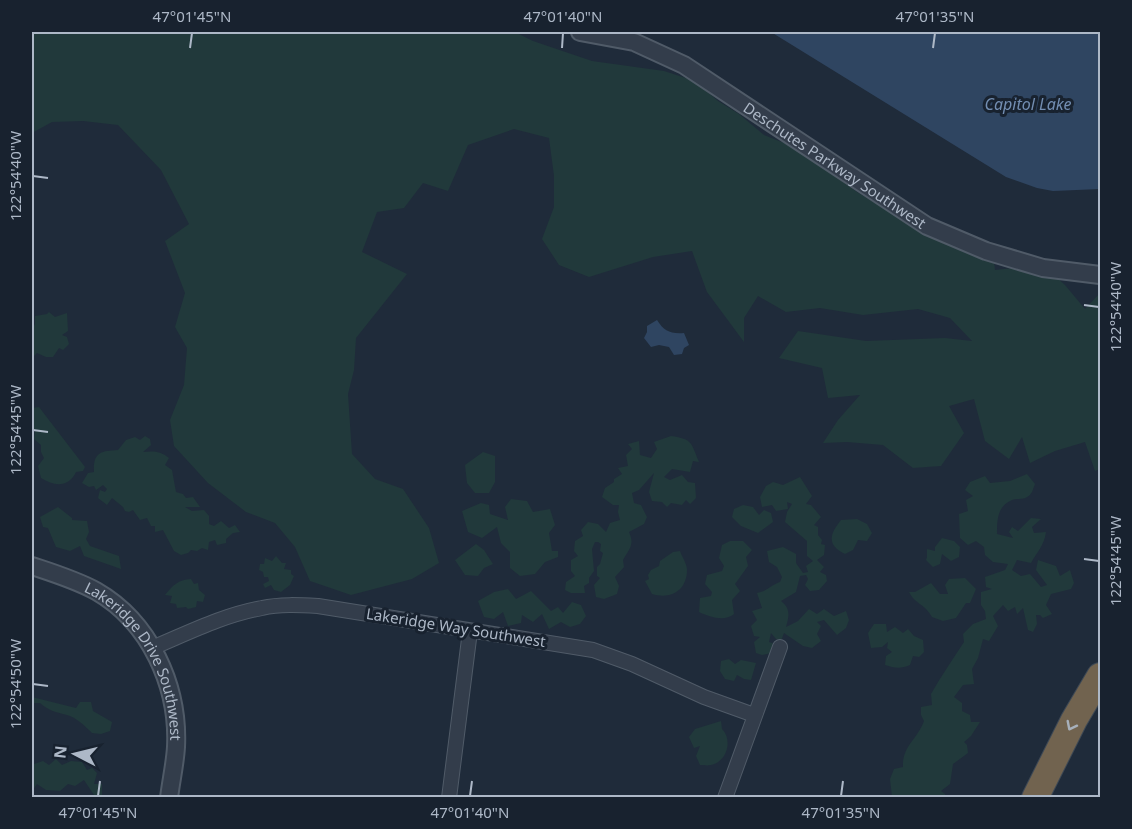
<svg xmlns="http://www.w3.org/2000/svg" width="1132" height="829" viewBox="0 0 1132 829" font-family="'Noto Sans',sans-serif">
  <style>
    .green { fill: #21393b }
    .water { fill: #2f4561 }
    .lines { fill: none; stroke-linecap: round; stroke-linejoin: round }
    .minor-casing { stroke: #505b68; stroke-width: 16 }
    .tertiary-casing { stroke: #505b68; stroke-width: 20 }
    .motorway-casing { stroke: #3d4855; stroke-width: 28 }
    .minor { stroke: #333d4b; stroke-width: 14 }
    .tertiary { stroke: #333d4b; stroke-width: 16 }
    .motorway { stroke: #71634f; stroke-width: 26 }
    .oneway { stroke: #a7b0bb }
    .ticks { fill: none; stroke: #adb8c7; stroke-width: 2 }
    .labels { text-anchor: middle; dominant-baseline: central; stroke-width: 6; stroke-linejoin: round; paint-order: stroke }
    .street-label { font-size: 15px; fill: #adb8c7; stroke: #18222f }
    .water-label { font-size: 16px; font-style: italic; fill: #738eb2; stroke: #18222f }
    .neatline { fill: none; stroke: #adb8c7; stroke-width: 2 }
    .ticks-label { font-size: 15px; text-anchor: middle; fill: #adb8c7 }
  </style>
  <rect width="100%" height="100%" fill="#1f2b3a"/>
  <path class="green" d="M32 32H515L533 41 592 61 664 71 695 81 718 101 739 114 764 135 794 147 857 192 885 209 938 236 973 243H989L992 245 995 270 1043 265 1065 285 1085 309 1100 293V469L1095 471 1085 442 1055 451 1030 463 1022 437 1009 459 985 441 974 399 949 406 964 433 941 466 913 468 883 445 847 442 823 443 838 420 860 395 828 398 822 368 779 358 798 331 866 341 945 338 972 341 950 318 918 309 863 315 820 308 786 312 758 296 744 318V342L707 292 692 251 653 257 589 277 559 265 542 239 554 207V176L549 138 514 129 468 145 448 191 423 183 404 208 377 212 362 252 407 274 356 338 354 370 348 394 352 454 375 479 403 489 429 528 439 563 412 579 351 595 310 581 295 547 275 523 246 512 208 483 174 446 170 420 184 385 187 348 175 327 185 293 165 241 189 224 161 170 118 125 83 121 52 122 32 133Z
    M49 312 55 317 67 313 68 331 62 335 67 337 69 344 63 350 59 348 53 357H46L37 353 32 358V328L35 324V316L47 314Z
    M39 407 85 467 83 471 76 472C69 487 55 487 41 478L38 466 44 458 41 452V445L34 439 35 431 32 429V408Z
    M145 436 150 439 151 445 143 452C154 451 160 451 169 458L165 465 172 470 176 492 183 494 186 498 193 497 200 507H185L192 511 204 510 209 516V524L214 526 221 521 229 528 235 525 240 532 233 533 226 539V543L217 545 215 540 209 542 208 550 202 548 197 551 191 550 188 553 181 555 174 551 163 530 155 532V526H151L147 518 140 520 133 510 129 512 125 511 123 507 112 498 107 505 98 498 100 490 105 492 107 489 103 485 96 490 94 486 89 487 82 483 88 473 94 472C93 452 101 451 118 450L126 440 135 437 140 440Z
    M671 436C693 439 691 443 699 462L693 461 690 472 672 469 664 477 670 480 682 475 688 482 695 483 696 498 690 504 686 500 682 505 671 503 667 507 662 502 652 501 649 492 654 473 639 490 632 493 634 503 641 505 647 517 644 524 629 532C635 545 629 549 623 560L624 567 615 577 619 586 617 594 604 599 596 597 594 585 600 578 597 576V567L600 564 603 553 600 551 601 544 598 542H595L592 549 594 571 589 578V583L584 586 585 593H571L565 590 566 582 575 576 571 571V560L578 556 574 551 575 541 583 536 581 530 588 522 598 524 606 532 610 523 620 520 618 512 619 505H613L602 497 605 488 614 482V479L622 474 618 468 628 466 626 455 632 449 628 444 639 441 640 455 651 458 657 449 654 442Z
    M483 452 495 456V482L489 493H475L467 483 465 465Z
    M1027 474 1035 484C1033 489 1032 495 1027 497 1023 500 1017 498 1012 500 997 506 997 521 997 534L1013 538 1009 532 1012 527 1018 531 1031 518 1041 519 1032 527 1034 533 1046 532C1044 546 1037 552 1031 563L1017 560 1012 570 1021 576 1030 574 1041 587 1047 585 1036 570 1038 560 1056 566 1060 576 1070 570 1074 583 1071 589 1051 594 1046 605 1052 614 1043 618 1040 615H1036L1037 624 1033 632 1028 630 1023 608 1017 614 1015 607 1008 611 1003 605 993 616 998 626 989 641 983 639 978 658 972 669 974 684 963 685 954 697 962 703V711L970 715 971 722H980L971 736 964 742 967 745 968 753 953 764 950 784 941 791 945 794V797H892L890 779 894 769 903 767C902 746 917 740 924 721L921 715V707L932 705 931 694C941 676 953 659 964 642L963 634 973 624 986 619 985 611 981 605V592L992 589 986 587 985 577 1005 570 1008 564 993 562 985 555 984 547 976 541 968 545 960 538 959 514 968 511 966 500 973 496 965 490 970 482 985 476 990 483 1010 481Z
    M800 477 812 496 806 504 811 505 821 517 814 525 818 527V535L822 540 821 544 825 545 824 555 817 560 824 567 820 572 826 575 827 581 819 590 810 591 805 585 808 579 806 575 800 576 796 592 781 601C791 609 789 616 786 627L798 621 809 609 817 614 824 609 834 616 846 611 849 620 846 628 837 635 824 620 817 622 821 626 817 634 821 641 812 648 803 646 784 633 781 641 776 639 771 633 769 642 775 644 772 653 762 655 756 653 754 642 760 637 754 636 751 626 757 620 752 611 762 608 757 593C766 592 771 585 780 582L782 577 777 567 769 562 767 551 783 547 796 554V563L803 573 808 572 806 566 813 561 807 556V541L785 522 787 512 792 504 787 502 788 509 776 511 772 505 762 507 760 497 766 486 773 482 783 485Z
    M511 499 527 501 533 512 550 509 555 525 549 533 552 551H558V557L545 562 535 574 520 576 510 568V552L501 543 497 527 482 538 468 532 462 511 481 503 489 505 490 514 508 520 505 507Z
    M743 505 753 507 759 515 764 510 771 513 773 522 758 533 741 526 732 517 734 509Z
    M58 507 72 518V520L87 521 89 532 86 539 90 546 119 556 121 569 84 556 80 546 70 551 56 547 48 528 43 527 40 517Z
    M857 519 867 524 872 533 867 541 858 540 853 550 845 554C827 545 829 535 841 520Z
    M942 538 954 541 960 547 959 557 951 561 942 554 940 564 933 567 926 560 927 557V549L935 551V547Z
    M730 541H743L752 550 746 557 748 566 735 584 740 591 732 600 734 614C724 622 710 617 699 612L700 598 711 596 712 592 705 584 707 575 722 571 724 566 719 558 722 545Z
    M476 544 484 550 493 564 484 568 478 576 465 575 455 560Z
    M680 551C682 557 687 564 687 570 687 590 671 600 652 594L645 581 649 579 648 575 651 570 659 566 660 561 673 552Z
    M276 556 282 563H286L284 569 291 570V574L294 576 290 585 281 592 274 590 271 585 265 588 263 584 269 581 268 577H264L263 572 259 570 260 564H264L265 558 272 561Z
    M965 578 976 589 970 603H966L956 618 943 621 932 617C925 604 915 604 909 592H915L931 583 940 594H948L945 585 949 579Z
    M191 579 194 584 198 583 199 590 205 595 203 602 197 601 196 607 188 609 186 607 177 608 176 604 170 603 172 596 165 595C173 585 178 580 191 579Z
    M508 589 516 599 531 591 551 611 558 607 563 613 572 602 581 605 586 616 580 624 570 627 561 622 549 629 542 614 533 622 522 615 521 623 508 626 503 612 494 619 484 617 478 601 494 592Z
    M874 624H886L887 632 895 627 903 633 908 629 914 636 923 640 924 652 919 657 913 656 910 665C901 669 894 668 885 665L886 656 892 652 887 648 888 642 882 647 871 648 868 633Z
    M729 659 735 664 741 660 756 663 751 680 744 679 737 675 734 681 725 679 720 671 721 661Z
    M32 697 76 708 80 702H91L93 711 112 722 110 731 101 734 92 733C85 726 77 718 67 715 56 712 49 711 40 703H32Z
    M721 721 722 729C733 740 727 762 711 765 707 766 704 765 700 765L696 756 700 746 694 748 689 737 695 729Z
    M56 759 62 765 71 761 82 762 87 770 92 768 97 773 94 784H102V795H94L84 780 75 786 68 784 60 791 46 790 37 784 32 791V761L34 764 43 761 49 765Z"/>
  <path class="water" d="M771 32H1100V189L1053 191 1037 188 1006 177Z
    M657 320C664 331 670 334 684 333L689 345 684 348 682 354 674 355 669 347 659 345 651 347 644 338 647 332V326Z"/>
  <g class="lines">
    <g class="minor-casing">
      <path id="minor" d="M152 648C188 633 223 615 262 608 280 604 299 605 318 606L593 650 632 664 704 697 754 715
        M449 798 470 631
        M725 798 780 647"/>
    </g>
    <g class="tertiary-casing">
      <g id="tertiary">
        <path id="s1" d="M580 32 634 42 684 65 927 226 986 251 1043 268 1100 275"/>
        <path id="s2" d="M32 566C53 573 76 580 96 591 150 622 179 686 176 747 175 764 171 781 169 798"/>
      </g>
    </g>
    <g class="motorway-casing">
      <path id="motorway" d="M1035 798 1074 720 1100 676"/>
    </g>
    <use href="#minor" class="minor"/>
    <use href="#tertiary" class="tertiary"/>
    <use href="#motorway" class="motorway"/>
  </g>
  <defs><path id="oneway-chevron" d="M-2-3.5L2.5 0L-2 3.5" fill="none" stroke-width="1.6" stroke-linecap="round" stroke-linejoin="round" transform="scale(1.5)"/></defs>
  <use class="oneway" href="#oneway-chevron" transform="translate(1071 726) rotate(117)"/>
  <path class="ticks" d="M190 48 192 33M562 48 563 33M933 48 935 33M33 176 48 178M1084 305 1099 307M33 430 48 432M1084 559 1099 561M33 684 48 686M98 796 100 781M470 796 472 781M841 796 843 781"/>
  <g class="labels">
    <g class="street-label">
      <text stroke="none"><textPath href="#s1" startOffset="291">Deschutes Parkway Southwest</textPath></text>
      <text transform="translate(456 627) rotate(9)">Lakeridge Way Southwest</text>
      <text stroke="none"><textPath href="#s2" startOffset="152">Lakeridge Drive Southwest</textPath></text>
    </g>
    <g class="water-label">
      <text x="1028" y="104">Capitol Lake</text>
    </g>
  </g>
  <rect width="1132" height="829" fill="none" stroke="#18222f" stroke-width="66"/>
  <g transform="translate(75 754) rotate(277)" stroke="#18222f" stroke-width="4.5" paint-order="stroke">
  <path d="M0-4.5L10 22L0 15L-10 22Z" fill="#adb8c7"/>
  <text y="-9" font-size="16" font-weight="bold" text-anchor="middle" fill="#adb8c7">N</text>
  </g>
  <rect x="33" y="33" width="1066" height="763" class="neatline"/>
  <g class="ticks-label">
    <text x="192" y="22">47°01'45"N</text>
    <text x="563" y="22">47°01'40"N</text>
    <text x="935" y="22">47°01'35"N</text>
    <text transform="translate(16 176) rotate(-90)" y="5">122°54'40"W</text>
    <text transform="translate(1116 307) rotate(-90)" y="5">122°54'40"W</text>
    <text transform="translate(16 430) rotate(-90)" y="5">122°54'45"W</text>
    <text transform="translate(1116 561) rotate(-90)" y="5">122°54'45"W</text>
    <text transform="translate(16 684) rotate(-90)" y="5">122°54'50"W</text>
    <text x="98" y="818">47°01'45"N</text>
    <text x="470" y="818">47°01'40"N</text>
    <text x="841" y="818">47°01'35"N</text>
  </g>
</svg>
